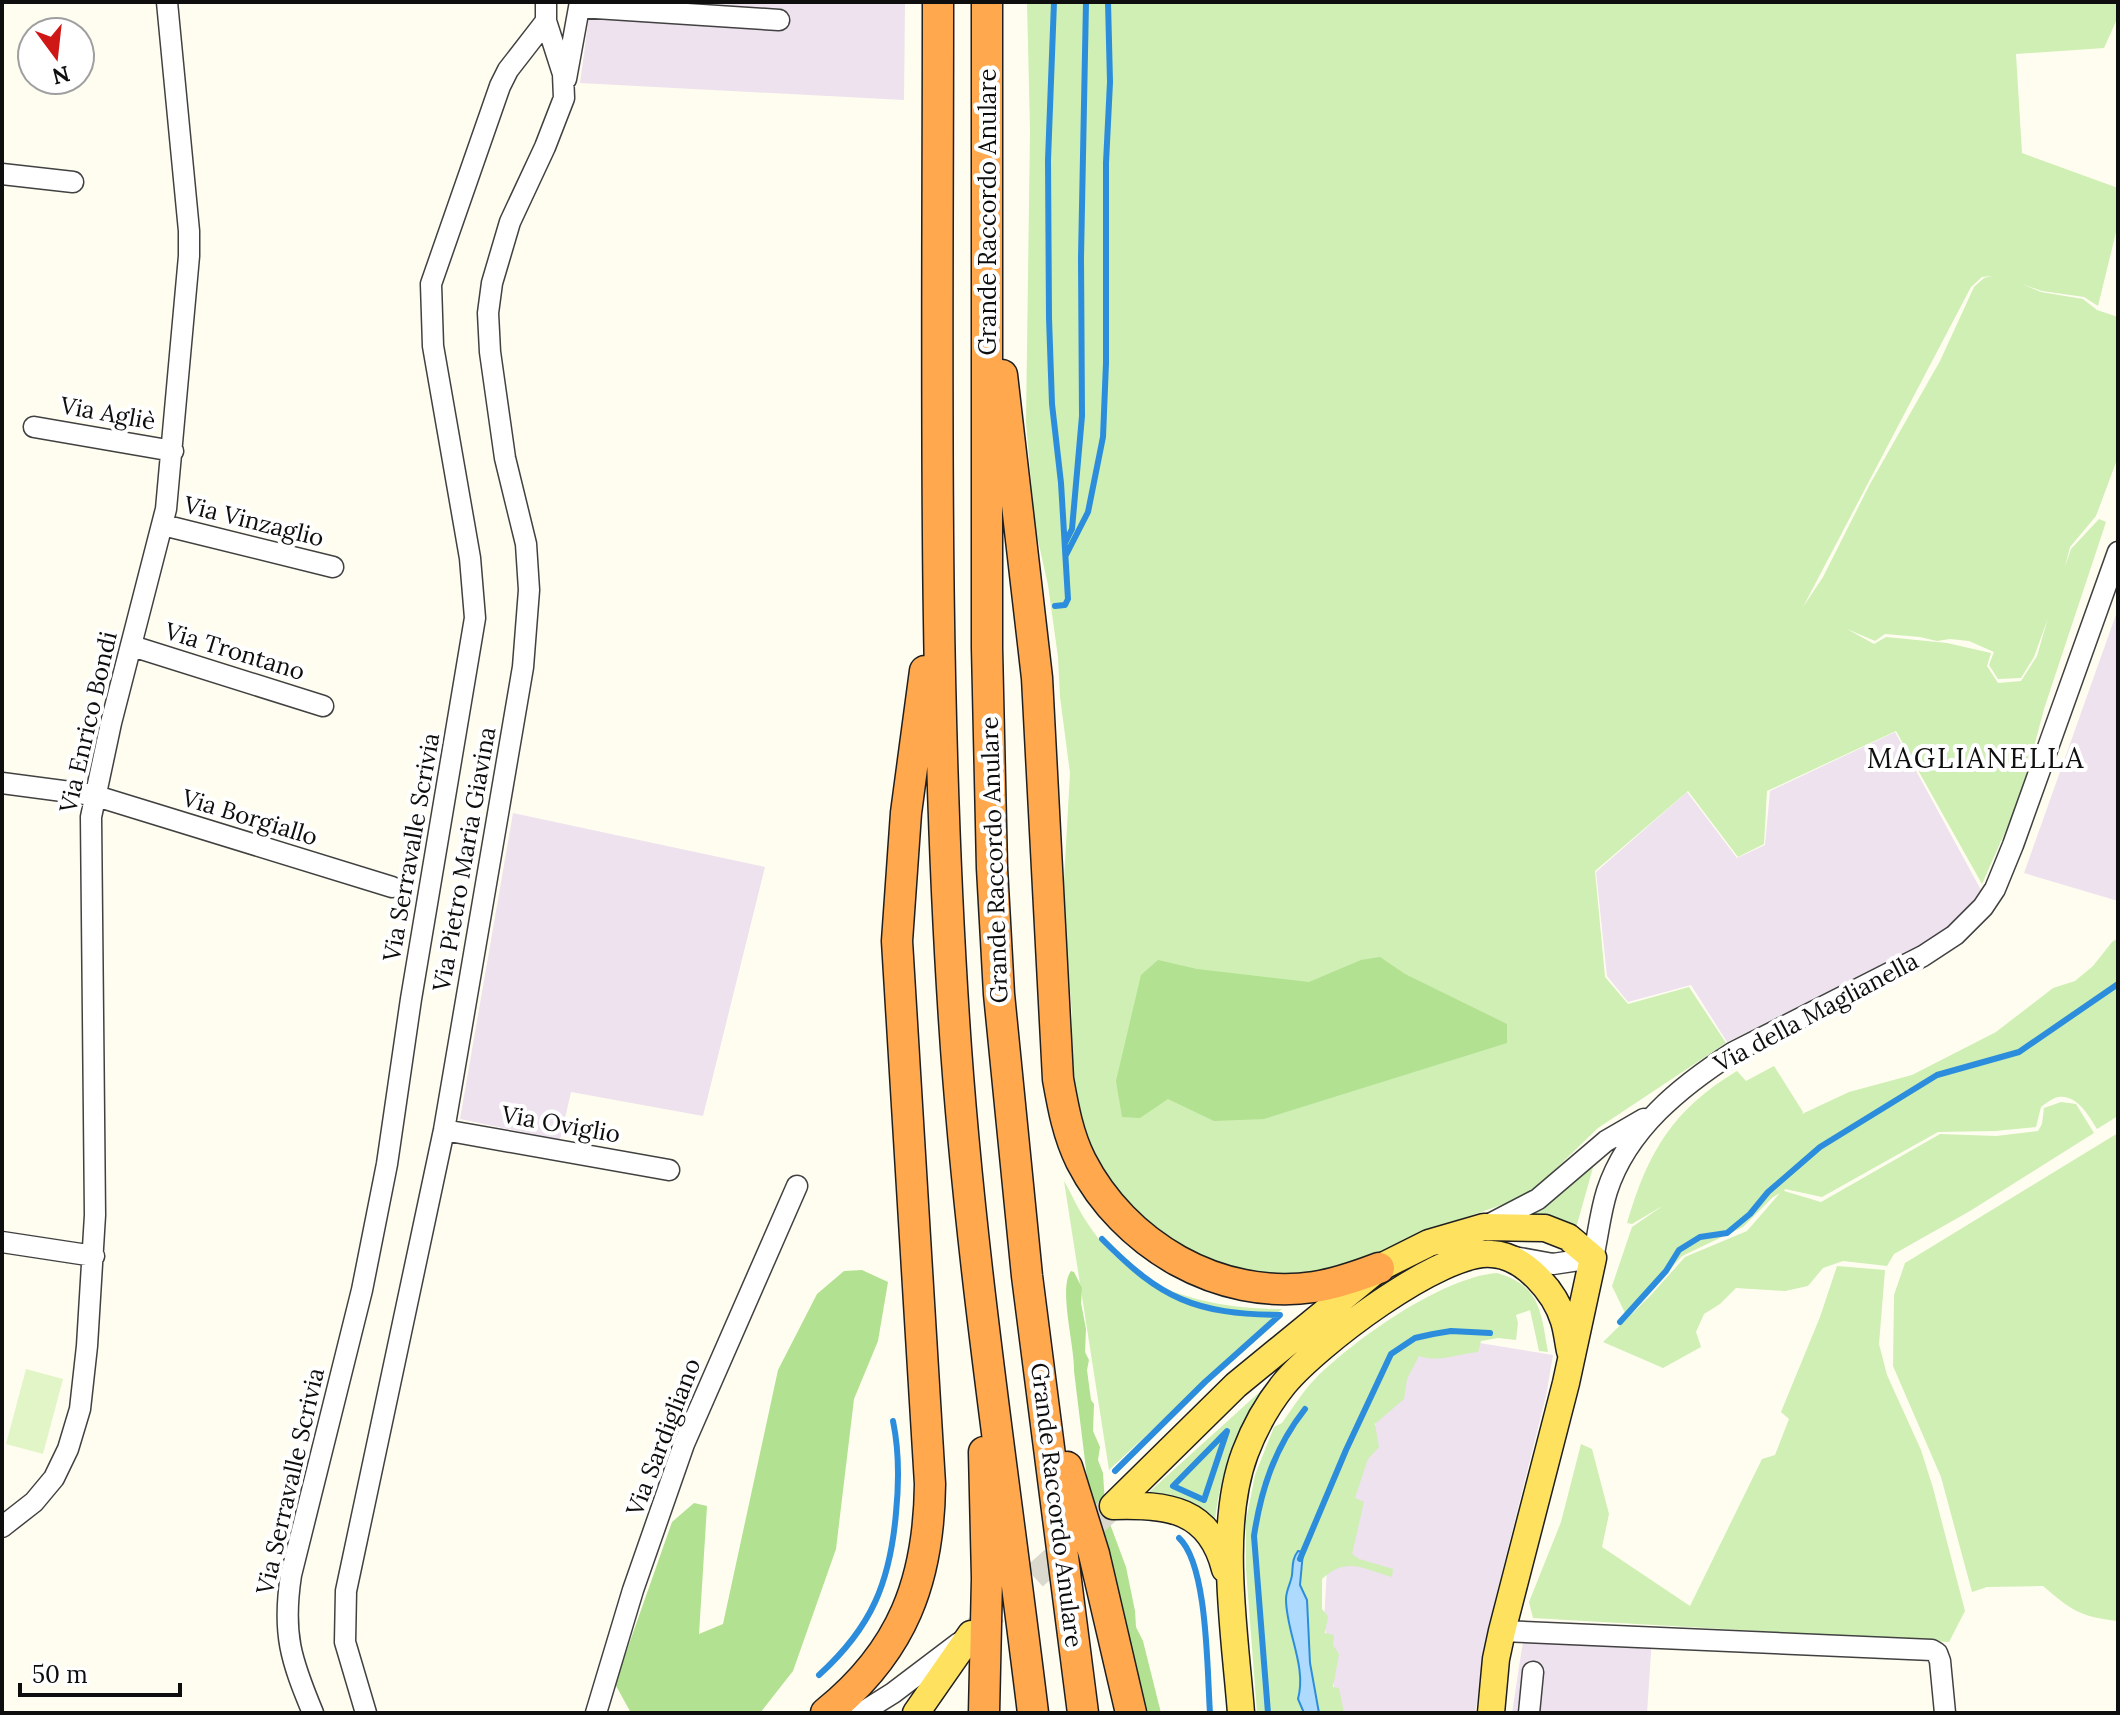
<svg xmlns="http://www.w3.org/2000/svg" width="2120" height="1715" viewBox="0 0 2120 1715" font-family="Lora,serif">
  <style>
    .industrial { fill: #ede2ee }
    .green { fill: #cfefb4; fill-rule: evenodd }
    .forest { fill: #b1e191 }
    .pitch { fill: #e2f5c7 }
    .water { fill: #aedbfd; stroke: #2c8ddc; stroke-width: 2 }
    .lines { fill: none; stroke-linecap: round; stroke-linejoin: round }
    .stream { stroke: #2c8ddc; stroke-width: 6 }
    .major-tunnel { stroke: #dbd9ce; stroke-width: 26; stroke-dasharray: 26 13; stroke-linecap: butt }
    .minor-casing { stroke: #414141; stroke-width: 23 }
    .major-casing { stroke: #1f1f1f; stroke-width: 29 }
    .highway-casing { stroke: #1f1f1f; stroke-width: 33 }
    .minor { stroke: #fff; stroke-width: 20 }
    .major { stroke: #ffe160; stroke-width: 26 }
    .highway { stroke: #ffa84e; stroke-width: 30 }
    .labels { text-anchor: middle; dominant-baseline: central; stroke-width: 8; stroke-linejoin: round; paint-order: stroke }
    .street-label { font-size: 24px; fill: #0e0e0e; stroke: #fff }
    .quarter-label { font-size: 28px; letter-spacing: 2px; fill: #0e0e0e; stroke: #fff }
  </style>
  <rect width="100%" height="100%" fill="#fffdf0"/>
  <path class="industrial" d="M591 2H905L904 100 580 83Z
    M2118 609V901L2024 873Z
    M1895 732 1981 890 1951 930 1891 962 1727 1042 1691 985 1628 1002 1607 976 1596 872 1687 792 1737 858 1765 845 1770 791Z
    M513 813 765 867 703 1116 571 1092 560 1140 460 1119Z
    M1467 1341 1553 1355 1546 1396 1495 1600 1475 1713H1338L1324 1619 1327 1569 1396 1364 1415 1347Z
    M1525 1628 1652 1638 1647 1713H1512Z"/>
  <path class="green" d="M1027 2H2118V17L2104 48 2016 54 2022 153 2118 188V224L2098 306 2084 297 2042 291 2022 284 2041 292 2083 299 2097 310 2118 317V457L2096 516 2070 547 2065 567 2071 549 2099 519 2106 522 2044 709 2021 796 1982 884 1896 731 1767 791 1764 844 1738 857 1688 791 1595 871 1605 977 1628 1004 1689 987 1726 1043 1598 1128 1541 1183V1187L1530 1195 1435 1228 1379 1257 1299 1279 1227 1269 1154 1234 1103 1180 1088 1148 1072 1072V1014L1063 898 1070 773 1060 697 1058 657 1048 585 1035 527 1026 422 1030 130ZM1992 276 1984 278 1974 287 1940 361 1870 484 1823 577 1803 607 1971 287 1982 277ZM2048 618 2037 656 2021 681 1998 683 1987 666 1991 653 1947 643 1886 637 1874 644 1847 629 1875 641 1885 634 1920 637 1937 641 1950 639 1969 641 1994 652 1989 665 1998 679 2021 678 2034 657Z
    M2118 938V1116L2097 1129C2089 1116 2077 1094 2058 1097 2053 1098 2045 1104 2041 1107L2036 1127 1995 1131 1938 1132 1822 1197 1785 1189 1784 1191 1821 1202 1940 1134 1996 1136 2038 1131 2042 1124 2044 1108 2061 1102 2076 1104 2094 1133 1970 1211 1894 1254 1887 1266 1843 1261 1823 1268 1808 1286 1785 1291 1736 1288 1720 1304 1704 1314 1696 1332 1701 1347 1663 1368 1603 1342 1650 1296 1685 1257 1747 1231 1780 1193 1773 1197 1743 1227 1682 1256 1627 1317 1612 1286 1632 1227 1664 1205 1632 1224 1627 1223C1647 1153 1673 1109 1737 1071L1746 1081 1774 1066 1803 1112 1802 1114 1849 1092 1912 1075 1996 1032 2053 988 2075 981 2093 966 2112 942Z
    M2118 1133V1621C2080 1617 2071 1610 2043 1586L1987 1587 1972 1592 1941 1477 1893 1366 1894 1295 1905 1263Z
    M1594 1164 1576 1228 1530 1219 1531 1214Z
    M1064 1181C1072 1195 1079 1211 1088 1224 1131 1291 1209 1309 1282 1309L1109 1470Z
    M1837 1266 1885 1270 1879 1344 1887 1375 1921 1450 1933 1488 1965 1611 1949 1642 1533 1618 1529 1602 1561 1522 1581 1444 1592 1449 1609 1514 1602 1547 1690 1606 1762 1459 1775 1455 1789 1419 1781 1412 1820 1317Z
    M1497 1273C1540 1285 1541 1312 1548 1352L1539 1351 1530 1310 1516 1315 1518 1323 1516 1340 1498 1338 1481 1341 1478 1352C1456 1354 1439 1363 1419 1356L1407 1379 1404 1399 1375 1424 1379 1447 1368 1459 1355 1498 1364 1502 1352 1554 1359 1559 1393 1569 1392 1577C1363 1569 1347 1556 1322 1579V1609L1328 1616 1325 1633 1334 1635 1333 1645 1339 1654 1333 1687 1339 1688 1344 1713H1257L1246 1569V1521L1255 1475 1274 1427 1282 1423C1292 1409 1303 1391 1316 1378 1354 1340 1442 1277 1497 1273Z
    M1264 1388C1236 1429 1221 1471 1215 1520L1195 1508 1147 1494Z"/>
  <path class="forest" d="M1380 957 1405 974 1507 1024V1043L1264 1119 1214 1121 1168 1099 1140 1118 1122 1117 1116 1081 1141 975 1158 960 1197 969 1309 982 1361 960Z
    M862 1270 888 1282 878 1341 854 1399 836 1549 793 1671 760 1713H631L615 1684 672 1522 694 1503 707 1506 699 1634 723 1624 778 1370 817 1294 844 1271Z
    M1071 1271 1074 1272 1082 1288 1081 1303 1086 1329 1085 1352 1089 1360 1087 1370 1091 1400 1094 1404 1093 1431 1100 1447 1098 1460 1103 1473 1106 1520 1110 1524 1126 1567 1135 1611 1136 1627 1143 1641 1161 1713H1147L1136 1678V1665L1132 1649 1089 1494 1074 1371C1075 1347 1058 1288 1071 1271Z"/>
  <path class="pitch" d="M26 1369 63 1379 43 1454 6 1444Z"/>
  <path class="water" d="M1298 1551 1303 1552 1300 1585 1307 1600 1310 1663 1319 1713H1304L1298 1699C1307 1666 1286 1632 1286 1599 1286 1590 1291 1583 1292 1575 1293 1565 1292 1559 1298 1551Z"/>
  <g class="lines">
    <path class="stream" d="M1054 2 1048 160 1049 318 1052 404 1061 483 1068 599 1065 605 1055 606
      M1065 543 1072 529 1082 416 1081 258 1086 2
      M1066 555 1088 512 1103 437 1106 363V163L1110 82 1108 2
      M1102 1239C1161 1299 1195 1314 1280 1315L1205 1382 1115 1471
      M1620 1322 1666 1271 1679 1250 1700 1237 1727 1233 1750 1214 1768 1192 1820 1147 1937 1075 2019 1052 2118 984
      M1173 1486 1204 1500 1227 1431 1174 1485
      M1179 1538C1208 1565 1207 1671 1210 1713
      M1300 1559 1346 1450 1391 1354 1415 1338 1433 1334 1451 1331 1490 1333
      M819 1675C872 1627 890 1582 896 1513 899 1483 899 1450 893 1421
      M1268 1713 1254 1536C1261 1489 1275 1447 1305 1409"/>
    <path class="major-tunnel" d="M976 1629 1113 1506"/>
    <g class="minor-casing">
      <path id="minor" d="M580 7 779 20
        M566 79 580 2
        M2 174 73 182
        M34 427 173 451
        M163 525 333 567
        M132 646 323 706
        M2 783 93 795 392 887
        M444 1130 669 1170
        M1486 1226 1538 1199 1606 1141 1644 1119
        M2 1242 94 1256
        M1514 1257 1553 1264 1593 1258C1598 1236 1600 1213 1607 1191 1627 1129 1681 1086 1734 1052L1923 956 1955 935 1983 907 1995 889 2013 845 2118 552
        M2 1527 34 1502 54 1478 68 1449 80 1409 87 1346 95 1215 91 817 111 723 166 509 189 256V231L167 2
        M1502 1631 1932 1650 1937 1653 1940 1661 1945 1713
        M313 1713C291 1660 282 1634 291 1575L362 1290 387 1164 411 999 475 618 470 558 433 346 431 284 500 86 508 70 546 21V2
        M366 1713 345 1642 346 1591 444 1130 523 667 529 590 526 544 505 458 490 352 488 313 492 283 510 222 545 147 564 98 563 74 546 21
        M596 1713 633 1590 684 1444 797 1186
        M861 1713 893 1693 959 1643
        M1529 1713 1533 1672"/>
    </g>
    <g class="major-casing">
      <path id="major" d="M1113 1506 1236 1385 1379 1268 1429 1243 1484 1227 1545 1228 1568 1237 1593 1258 1566 1383 1502 1631 1496 1659 1491 1713
        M1113 1506C1168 1504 1210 1509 1225 1569
        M916 1713 971 1634
        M1241 1713C1235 1634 1217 1528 1245 1453 1254 1429 1267 1405 1284 1384 1315 1346 1441 1249 1492 1254 1525 1256 1555 1292 1564 1321 1567 1331 1568 1341 1570 1351"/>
    </g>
    <g class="highway-casing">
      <path id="highway" d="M938 2C938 341 932 681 954 1019 969 1252 1005 1482 1033 1713
        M987 2V648L992 868 999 994 1027 1276 1083 1713
        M1002 375 1037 678 1058 1079C1063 1107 1068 1135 1081 1161 1124 1245 1219 1301 1314 1287 1336 1284 1358 1276 1379 1268
        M984 1452 987 1578 984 1713
        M1067 1467 1094 1554 1131 1713
        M826 1713C903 1651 929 1580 930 1484L897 941 906 813 925 671"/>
    </g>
    <use href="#minor" class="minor"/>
    <use href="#major" class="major"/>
    <use href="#highway" class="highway"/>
  </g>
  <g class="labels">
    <g class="street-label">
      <text transform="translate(987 212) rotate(-90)">Grande Raccordo Anulare</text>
      <text transform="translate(108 413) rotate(10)">Via Agliè</text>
      <text transform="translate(254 521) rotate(14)">Via Vinzaglio</text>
      <text transform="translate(235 651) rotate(17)">Via Trontano</text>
      <text transform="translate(88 722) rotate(-77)">Via Enrico Bondi</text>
      <text transform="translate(250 817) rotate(17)">Via Borgiallo</text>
      <text transform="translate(411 847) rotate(-80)">Via Serravalle Scrivia</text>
      <text transform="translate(464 859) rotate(-80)">Via Pietro Maria Giavina</text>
      <text transform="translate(994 860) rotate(-92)">Grande Raccordo Anulare</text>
      <text transform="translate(1816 1012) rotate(-28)">Via della Maglianella</text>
      <text transform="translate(561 1124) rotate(10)">Via Oviglio</text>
      <text transform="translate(663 1437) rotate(-69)">Via Sardigliano</text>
      <text transform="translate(290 1481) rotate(-77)">Via Serravalle Scrivia</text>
      <text transform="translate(1057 1505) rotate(83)">Grande Raccordo Anulare</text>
    </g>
    <g class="quarter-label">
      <text x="1976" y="758">MAGLIANELLA</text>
    </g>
  </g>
  <rect width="2120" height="1715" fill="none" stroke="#0e0e0e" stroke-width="8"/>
  <g transform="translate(56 56) rotate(165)"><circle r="38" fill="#ffffff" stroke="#9f9f9f" stroke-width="2"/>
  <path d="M0-6L14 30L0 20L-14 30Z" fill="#cf1716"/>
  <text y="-12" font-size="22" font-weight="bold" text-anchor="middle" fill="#0e0e0e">N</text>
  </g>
  <path d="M20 1683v12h160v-12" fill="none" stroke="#0e0e0e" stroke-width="4"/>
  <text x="32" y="1683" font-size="24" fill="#0e0e0e" stroke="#ffffff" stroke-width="6" paint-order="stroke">50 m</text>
</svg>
